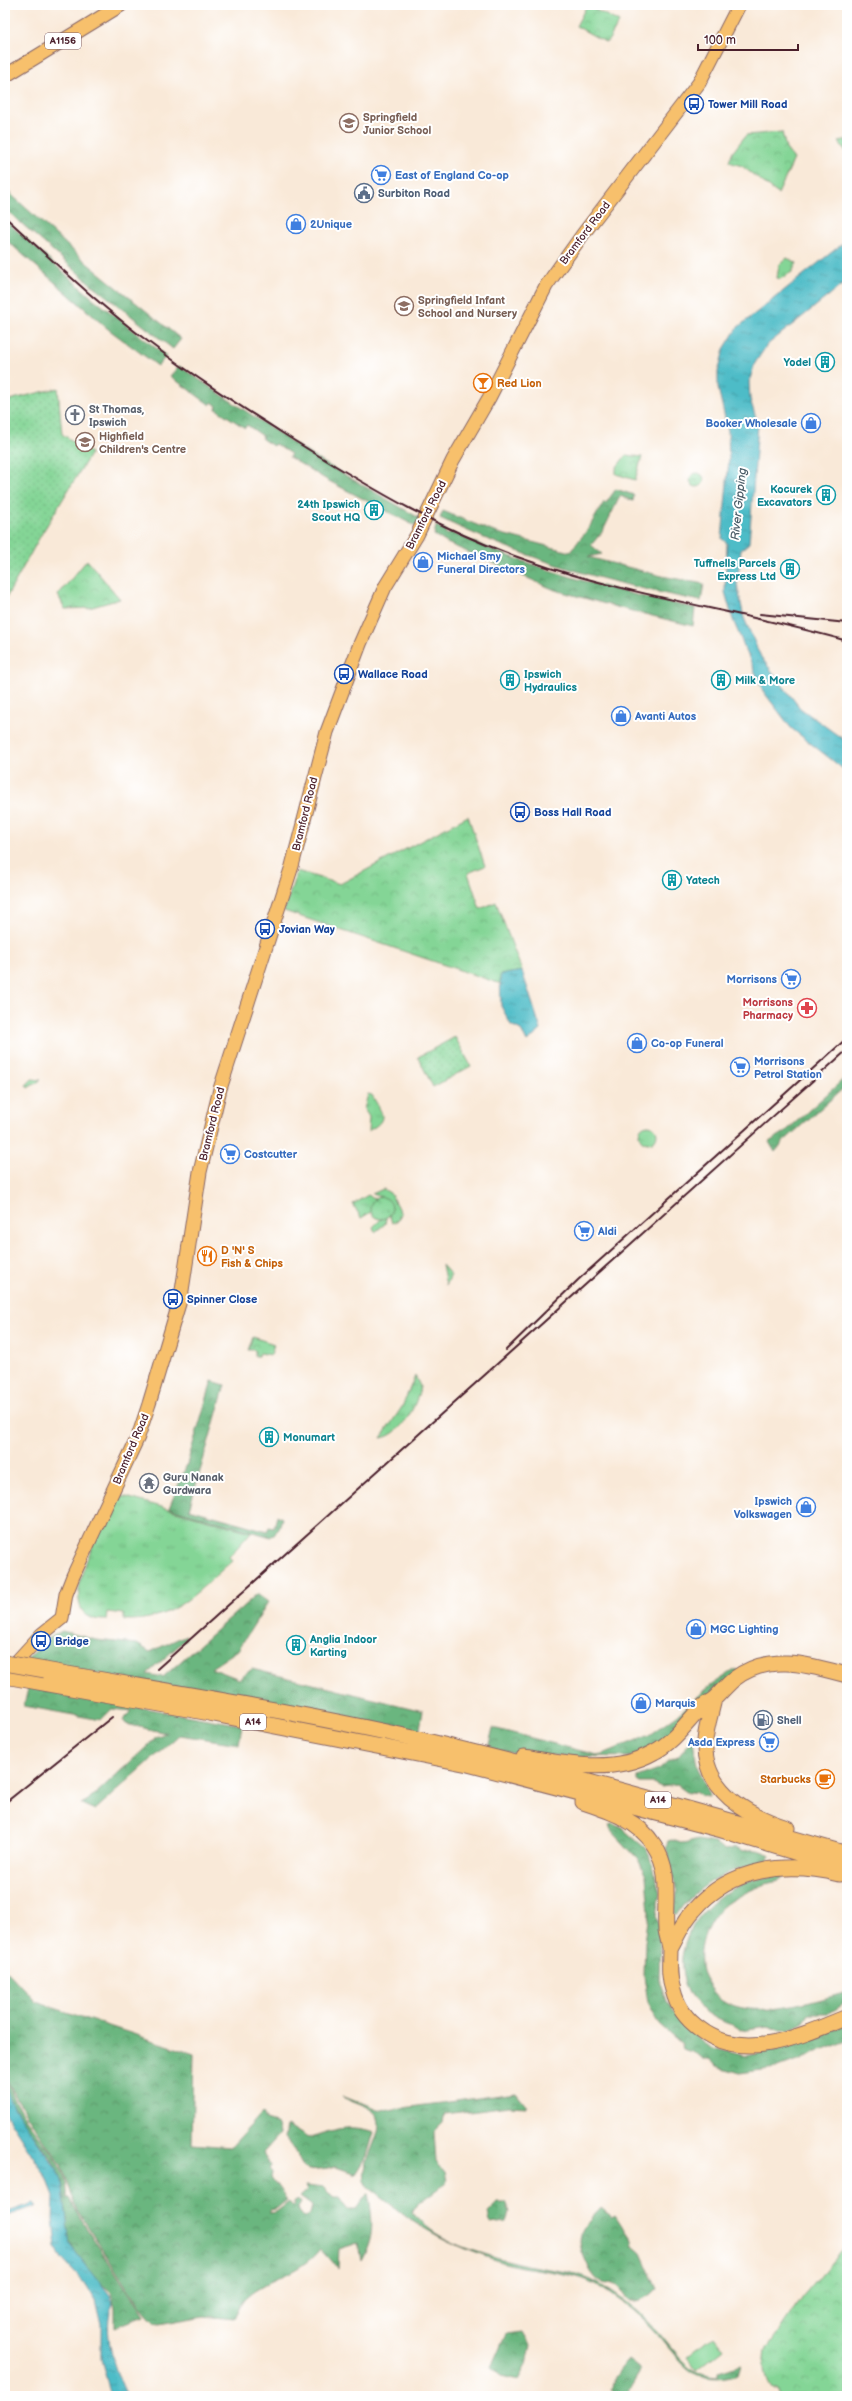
<svg xmlns="http://www.w3.org/2000/svg" width="852" height="2401" viewBox="0 0 852 2401" font-family="'Balsamiq Sans',sans-serif">
  <style>
    .grass { fill: url(#grass-tufts); stroke: #677a60 }
    .forest { fill: url(#forest-crowns); stroke: #5a6a55 }
    .park { fill: url(#park-crowns); stroke: #677a60 }
    .garden { fill: url(#garden-dots); stroke: #677a60 }
    .pitch { fill: #84d596; stroke: #677a60 }
    .water { fill: url(#water-ripples); stroke: #4c6e79 }
    .lines { fill: none; stroke-linecap: round; stroke-linejoin: round }
    .major-casing { stroke: #876668; stroke-width: 15 }
    .highway-casing { stroke: #876668; stroke-width: 17 }
    .major { stroke: #f7c06c; stroke-width: 13 }
    .highway { stroke: #f7c06c; stroke-width: 15 }
    .rail { stroke: #4a1f2b; stroke-width: 2 }
    .highway-bridge-casing { stroke: #876668; stroke-width: 17; stroke-linecap: butt }
    .highway-bridge { stroke: #f7c06c; stroke-width: 15 }
    .labels { text-anchor: middle; dominant-baseline: central; stroke-width: 4; stroke-linejoin: round; paint-order: stroke }
    .shield { fill: #fff; stroke: #80626b; stroke-width: 1 }
    .shield-label { font-size: 10px; font-weight: bold; fill: #4a1f2b }
    .transit-label { font-size: 11px; font-weight: bold; fill: #164399; stroke: #fff; text-anchor: start }
    .education-label { font-size: 11px; font-weight: bold; fill: #785e54; stroke: #fff; text-anchor: start }
    .shop-label { font-size: 11px; font-weight: bold; fill: #366cbe; stroke: #fff; text-anchor: start }
    .service-label { font-size: 11px; font-weight: bold; fill: #4e5e75; stroke: #fff; text-anchor: start }
    .street-label { font-size: 11px; fill: #4a1f2b; stroke: #fff }
    .culture-label { font-size: 11px; font-weight: bold; fill: #0d838f; stroke: #fff; text-anchor: start }
    .food-label { font-size: 11px; font-weight: bold; fill: #c56008; stroke: #fff; text-anchor: start }
    .worship-label { font-size: 11px; font-weight: bold; fill: #5b616d; stroke: #fff; text-anchor: start }
    .health-label { font-size: 11px; font-weight: bold; fill: #be3a42; stroke: #fff; text-anchor: end }
    .water-label { font-size: 12px; font-style: italic; fill: #4c5e69; stroke: #fff }
  </style>
  <defs>
    <pattern id="grass-tufts" width="24" height="20" patternUnits="userSpaceOnUse"><rect width="24" height="20" fill="#84d596"/><path d="M3 7l-1-3M5 7V3M7 7l1-3M15 17l-1-3M17 17v-4M19 17l1-3" fill="none" stroke="#74b681"/></pattern>
    <pattern id="forest-crowns" width="20" height="18" patternUnits="userSpaceOnUse"><rect width="20" height="18" fill="#6bb67f"/><path d="M2 6a3 3 0 1 1 6 0M12 15a3 3 0 1 1 6 0" fill="none" stroke="#5a9368"/></pattern>
    <pattern id="park-crowns" width="20" height="18" patternUnits="userSpaceOnUse"><rect width="20" height="18" fill="#84d596"/><path d="M2 6a3 3 0 1 1 6 0M12 15a3 3 0 1 1 6 0" fill="none" stroke="#74b681"/></pattern>
    <pattern id="garden-dots" width="8" height="8" patternUnits="userSpaceOnUse"><rect width="8" height="8" fill="#84d596"/><path d="M2 2h.1M6 6h.1" fill="none" stroke="#74b681" stroke-width="1.8" stroke-linecap="round"/></pattern>
    <pattern id="water-ripples" width="26" height="14" patternUnits="userSpaceOnUse"><rect width="26" height="14" fill="#4ebcc7"/><path d="M2 4q2-2 4 0t4 0M15 11q2-2 4 0t4 0" fill="none" stroke="#4398a2"/></pattern>
  </defs>
  <rect width="100%" height="100%" fill="#fff"/>
  <filter id="ink" filterUnits="userSpaceOnUse"><feTurbulence type="fractalNoise" baseFrequency=".025" numOctaves="2"/><feDisplacementMap in="SourceGraphic" scale="8" xChannelSelector="R" yChannelSelector="G"/><feConvolveMatrix kernelMatrix="1 2 1 2 8 2 1 2 1" color-interpolation-filters="sRGB"/></filter>
  <filter id="wash" filterUnits="userSpaceOnUse"><feTurbulence type="fractalNoise" baseFrequency=".012" numOctaves="4" result="noise"/><feDisplacementMap in="SourceGraphic" scale="16" xChannelSelector="R" yChannelSelector="G"/><feGaussianBlur stdDeviation="0.9" result="paint"/><feColorMatrix in="noise" values="0 0 0 0 0 0 0 0 0 0 0 0 0 0 0 0 0 1.4 0 .05"/><feComposite in="paint" operator="in"/></filter>
  <g filter="url(#wash)">
    <rect width="100%" height="100%" fill="#f9e9d8"/>
    <path class="grass" d="M32 1079 41 1080 28 1088 26 1085Z
      M368 1094 372 1095C382 1114 390 1119 368 1131L369 1117 364 1109Z
      M639 1134a9 9 0 1 1 18 0a9 9 0 1 1-18 0Z
      M383 1189 390 1193 401 1214 397 1221 392 1223 384 1198 372 1194Z
      M368 1195 371 1198 376 1199 371 1205V1212L361 1218 353 1204Z
      M386 1218 385 1224 375 1232 373 1227 381 1219Z
      M442 1265 451 1275 446 1285Z
      M415 1376 420 1386C418 1404 401 1436 381 1438L402 1407Z
      M119 1495 251 1532 229 1557 232 1561C197 1591 174 1622 124 1620V1614L107 1612 106 1620C43 1622 107 1518 119 1495Z"/>
    <path class="forest" d="M5 189 88 264 181 339 173 349 92 285 5 209Z
      M5 220 90 296 166 356 158 366 108 329 5 239Z
      M179 366 314 457 421 519 417 527 327 480 289 457 291 454 275 444 273 446 262 439 263 436 247 425 245 428 216 409 217 406 212 402 210 405 170 376Z
      M616 489 634 495 633 501 620 496 603 531 591 545 602 554 588 557 662 576 704 584 701 601C611 584 522 558 440 518L443 511 494 532 570 552 588 529 604 502 606 503Z
      M436 526 446 530 445 533 449 535 450 532C529 567 610 591 695 608L693 626 620 608 555 590 447 543 434 535Z
      M847 1076V1085L784 1141 775 1152 769 1142 785 1132Z
      M212 1381 225 1385 189 1509 267 1531 269 1527 274 1528 277 1515 282 1518 279 1529 271 1537 169 1508 187 1464Z
      M257 1594 268 1602 238 1650 211 1668 239 1679 252 1669 423 1711 419 1734 26 1660 48 1639 62 1631 96 1640 137 1644 150 1652 186 1635 185 1640 147 1674 163 1677Z
      M736 1669 738 1673 663 1741 630 1757 526 1755 488 1748 493 1728 597 1755 603 1754 649 1735 677 1715 710 1686Z
      M28 1688 242 1725 239 1744 179 1735 95 1810 81 1804 90 1799 154 1740 155 1737 166 1733 126 1724 123 1720 132 1711 112 1709 101 1720 24 1706Z
      M691 1740H693L697 1766 709 1793V1797L702 1796 695 1791 688 1793 677 1785 661 1787 653 1783H640L637 1781V1777L659 1769 668 1761 679 1756Z
      M613 1824 623 1829 645 1848 651 1858 660 1894 656 1915 660 1935 659 1981 666 2001 679 2020 702 2042 709 2047 747 2056 794 2045 847 2025V2041L776 2068 739 2073 717 2066 709 2059H702L693 2051 683 2048 682 2044 660 2025 648 2002 644 1976 645 1942 649 1913 646 1876 638 1859 611 1830 609 1825Z
      M672 1840 684 1844 698 1840 714 1843 726 1850 736 1847 743 1851C752 1849 763 1849 770 1856L769 1860C731 1869 700 1881 678 1914H674L677 1892 666 1847 668 1841Z
      M781 1876 783 1878C779 1882 772 1882 766 1884 751 1890 733 1897 721 1908 707 1923 699 1943 701 1964 701 1971 704 1977 708 1983 729 2029 807 2003 844 1993L847 1990V2002L828 2014H809L804 2022 789 2030H779L767 2026 740 2030C735 2024 730 2025 724 2022 714 2018 698 2008 692 1999 656 1939 722 1876 781 1876Z
      M5 1969 36 2002 194 2054 192 2144 231 2147 262 2113 265 2121 278 2125 280 2134 263 2153 271 2166 269 2169 272 2172 271 2177 287 2200 276 2209 270 2210V2213L276 2212 289 2202 293 2207 295 2205 293 2202 298 2199 301 2203 298 2208 300 2213 305 2216 310 2214 312 2206 300 2197 307 2191 305 2186 325 2188 332 2197H339L349 2209H356L368 2193C373 2220 375 2236 361 2260L358 2243 339 2249 338 2269 320 2249C299 2276 262 2279 244 2300 240 2306 237 2313 234 2319L204 2316 159 2324 154 2323 140 2308 78 2211 61 2165 27 2116 5 2078Z
      M5 2079C12 2092 17 2106 25 2118 40 2140 70 2168 67 2198H70L82 2221 144 2316 115 2327V2308L111 2292 93 2277 68 2241 63 2188 57 2170 52 2160 24 2123 7 2095Z
      M516 2093 527 2107 509 2106 445 2114 443 2123 434 2132 436 2162 445 2172 447 2182C435 2193 422 2199 411 2212 418 2218 424 2225 431 2230 457 2249 506 2261 537 2267 558 2271 579 2272 598 2283 619 2296 640 2312 657 2331 675 2351 687 2375 717 2377V2372L742 2365 739 2375C693 2389 683 2363 656 2333 642 2317 623 2302 605 2290 575 2270 538 2272 504 2263 479 2255 452 2244 429 2231 407 2220 388 2201 368 2187 353 2167 391 2128 375 2114 366 2105 352 2104 342 2096L380 2111Z
      M287 2125 308 2138C333 2130 347 2123 374 2132L367 2156 356 2174 336 2167 309 2170 303 2167 292 2146 285 2138Z
      M497 2203H506L510 2212 507 2221 490 2223 488 2212Z
      M601 2208 612 2217 615 2215 632 2241 633 2246 641 2253 657 2289C649 2297 642 2302 630 2301 623 2297 622 2289 615 2285 609 2282 604 2284 598 2280 592 2276 589 2268 586 2261 573 2234 583 2228 601 2208Z
      M523 2332 531 2346 527 2365 519 2380 501 2376 491 2368 506 2334Z
      M628 2360 641 2370 626 2395H618L611 2389 615 2376Z"/>
    <path class="park" d="M587 5 619 22 607 43 576 26Z
      M782 132 786 149 794 159 778 194 742 166 729 162 732 153 746 135Z
      M847 139V153L839 142Z
      M787 258 797 263 792 272 780 279 777 278 779 265Z
      M626 455 642 457 635 480 616 474V468Z
      M690 480a7 7 0 1 1 14 0a7 7 0 1 1-14 0Z
      M87 560 120 599 89 608 65 609 58 595Z
      M468 816 485 866 468 873 480 909 496 902 522 971 501 975V984L284 911 297 871 340 884Z
      M370 1208a11 11 0 1 1 22 0a11 11 0 1 1-22 0Z
      M253 1337 274 1344 271 1355 260 1353 258 1356H255V1350H248Z
      M847 2244V2396H779L776 2388H772C764 2377 764 2363 766 2350L802 2297Z"/>
    <path class="garden" d="M58 388 62 434 91 453 41 535 5 600V401Z
      M455 1037 471 1066 433 1087 418 1057Z"/>
    <path class="pitch" d="M713 2336 723 2349 697 2370 687 2357Z"/>
    <path class="water" d="M847 240V281L767 345 755 363 749 382 750 399 758 425 749 543 741 550 737 584 744 618 761 657 800 708 847 742V772L791 728 763 691 733 620 725 592 727 543 722 539 729 459 728 431 718 388V372L724 349 737 328Z
      M522 971 541 1030 527 1042 521 1030 511 1025 501 1006 500 975Z
      M5 2087 15 2109 57 2170 63 2188 70 2245 110 2295 113 2304C101 2326 115 2375 127 2396H111L101 2359V2325L95 2300 87 2286 62 2259 56 2246 53 2220 54 2196 47 2178 5 2113Z
      M34 2203 36 2206 5 2217V2213Z"/>
  </g>
  <g filter="url(#ink)">
    <g class="lines">
      <g class="major-casing">
        <path id="major" d="M5 76 121 5
          M8 1671 42 1634 62 1618 66 1594 73 1576 138 1437 149 1404 181 1297 200 1172 220 1089 292 866 327 732 360 644 385 587 417 535 453 460 489 398 546 286 583 234 699 83 739 5"/>
      </g>
      <g class="highway-casing">
        <path id="highway" d="M45 1670C186 1695 328 1716 468 1751 595 1782 721 1818 847 1854
          M5 1676 199 1711 468 1764 722 1830 847 1868
          M714 1699C711 1713 706 1727 705 1741 702 1790 747 1815 787 1828
          M524 1757C567 1764 613 1775 654 1752 672 1743 685 1725 698 1711 703 1705 709 1703 715 1698 721 1692 727 1685 734 1679 769 1652 809 1665 847 1675
          M583 1802C610 1811 638 1820 654 1845 672 1872 664 1900 666 1930 667 1936 669 1942 670 1948 670 1963 668 1975 673 1990 677 2006 687 2020 700 2029 744 2063 803 2035 847 2017
          M670 1949C678 1935 683 1921 694 1910 731 1867 787 1861 840 1874"/>
      </g>
      <use href="#major" class="major"/>
      <use href="#highway" class="highway"/>
      <path class="rail" d="M5 217C52 260 99 305 150 343 197 379 248 411 298 443 372 489 446 533 529 561 633 597 742 611 847 641
        M760 614 847 623
        M506 1350 578 1280 847 1038
        M157 1669 847 1050
        M5 1803 112 1717"/>
      <g class="highway-bridge-casing">
        <path id="highway-bridge" d="M5 1663 45 1670"/>
      </g>
      <use href="#highway-bridge" class="highway-bridge"/>
    </g>
  </g>
  <defs>
    <g id="bus-ring" transform="scale(1)"><circle r="9.5" fill="#fff" stroke="#1a4fb4" stroke-width="1.5"/><path d="M-5-6H5V4H4V6H2V4H-2V6H-4V4H-5ZM-3.5-4V0h7V-4ZM-3.5 1.2v1.5H-2V1.2ZM2 1.2v1.5H3.5V1.2Z" fill="#1a4fb4"/></g>
    <g id="school-ring" transform="scale(1)"><circle r="9.5" fill="#fff" stroke="#8d6e63" stroke-width="1.5"/><path d="M0-5L7-2L0 1L-7-2ZM-4 1L0 2.5L4 1V4Q0 6-4 4Z" fill="#8d6e63"/></g>
    <g id="supermarket-ring" transform="scale(1)"><circle r="9.5" fill="#fff" stroke="#3f7fe0" stroke-width="1.5"/><path d="M-6-5.5h2.5l.6 2H6L4.5 2H-2.5L-4.4-4H-6ZM-1.5 3.2a1.3 1.3 0 1 0 .1 0ZM3 3.2a1.3 1.3 0 1 0 .1 0Z" fill="#3f7fe0"/></g>
    <g id="civic-ring" transform="scale(1)"><circle r="9.5" fill="#fff" stroke="#5c6f8a" stroke-width="1.5"/><path d="M-.6-6.5H3V-4.5H.6V-3L4-1V1h2V6H-6V1h2V-1L-.6-3ZM-1.2 2.5V6h2.4V2.5Z" fill="#5c6f8a"/></g>
    <g id="shop-ring" transform="scale(1)"><circle r="9.5" fill="#fff" stroke="#3f7fe0" stroke-width="1.5"/><path d="M-5-2.5h2.3a2.7 3.5 0 0 1 5.4 0H5L5.5 6h-11ZM-1.5-2.5h3a1.5 2.3 0 0 0-3 0Z" fill="#3f7fe0"/></g>
    <g id="building-ring" transform="scale(1)"><circle r="9.5" fill="#fff" stroke="#0f9aa8" stroke-width="1.5"/><path d="M-4-6H4V6H1V3H-1V6H-4ZM-2.5-4.3h1.7v1.8h-1.7ZM.8-4.3h1.7v1.8H.8ZM-2.5-1h1.7V.8h-1.7ZM.8-1h1.7V.8H.8Z" fill="#0f9aa8"/></g>
    <g id="bar-ring" transform="scale(1)"><circle r="9.5" fill="#fff" stroke="#e8710a" stroke-width="1.5"/><path d="M-6-5H6L.8 .8V4.5H3.5V6h-7V4.5H-.8V.8Z" fill="#e8710a"/></g>
    <g id="church-ring" transform="scale(1)"><circle r="9.5" fill="#fff" stroke="#6b7280" stroke-width="1.5"/><path d="M-1.2-6h2.4v3.5h3.3v2.4h-3.3V6h-2.4V-.1h-3.3v-2.4h3.3Z" fill="#6b7280"/></g>
    <g id="pharmacy-ring" transform="scale(1)"><circle r="9.5" fill="#fff" stroke="#e0444e" stroke-width="1.5"/><path d="M-2-6h4v4h4v4h-4v4h-4v-4h-4v-4h4Z" fill="#e0444e"/></g>
    <g id="restaurant-ring" transform="scale(1)"><circle r="9.5" fill="#fff" stroke="#e8710a" stroke-width="1.5"/><path d="M-5-6h1v4h1v-4h1v4h1v-4h1v5L-1.5 .5V6h-2V.5L-5-1ZM5-6V6H3V1.5H1.5Q1.5-4 5-6Z" fill="#e8710a"/></g>
    <g id="temple-ring" transform="scale(1)"><circle r="9.5" fill="#fff" stroke="#6b7280" stroke-width="1.5"/><path d="M0-6L5-2H3V0L6.5 2.5H4V6H1.5V3h-3V6H-4V2.5H-6.5L-3 0V-2H-5Z" fill="#6b7280"/></g>
    <g id="fuel-ring" transform="scale(1)"><circle r="9.5" fill="#fff" stroke="#5c6f8a" stroke-width="1.5"/><path d="M-5.5-6h7V0h2V4h1.3V-2.5L3-4.5l.8-.8L6-3V5H2.5V1h-1V6h-7ZM-4.2-4.7v3.2H.2V-4.7Z" fill="#5c6f8a"/></g>
    <g id="cafe-ring" transform="scale(1)"><circle r="9.5" fill="#fff" stroke="#e8710a" stroke-width="1.5"/><path d="M-5.5-4.5H6V0H3Q3 3.5 0 3.5H-2.5Q-5.5 3.5-5.5 0ZM3-3.2v2h1.7v-2ZM-6 4.5H4V6H-6Z" fill="#e8710a"/></g>
  </defs>
  <g fill-rule="evenodd">
    <use href="#bus-ring" x="694" y="104"/>
    <use href="#school-ring" x="349" y="123"/>
    <use href="#supermarket-ring" x="381" y="175"/>
    <use href="#civic-ring" x="364" y="193"/>
    <use href="#shop-ring" x="296" y="224"/>
    <use href="#school-ring" x="404" y="306"/>
    <use href="#building-ring" x="825" y="362"/>
    <use href="#bar-ring" x="483" y="383"/>
    <use href="#church-ring" x="75" y="415"/>
    <use href="#shop-ring" x="811" y="423"/>
    <use href="#school-ring" x="85" y="442"/>
    <use href="#building-ring" x="826" y="495"/>
    <use href="#building-ring" x="374" y="510"/>
    <use href="#shop-ring" x="423" y="562"/>
    <use href="#building-ring" x="790" y="569"/>
    <use href="#bus-ring" x="344" y="674"/>
    <use href="#building-ring" x="510" y="680"/>
    <use href="#building-ring" x="721" y="680"/>
    <use href="#shop-ring" x="621" y="716"/>
    <use href="#bus-ring" x="520" y="812"/>
    <use href="#building-ring" x="672" y="880"/>
    <use href="#bus-ring" x="265" y="929"/>
    <use href="#supermarket-ring" x="791" y="979"/>
    <use href="#pharmacy-ring" x="807" y="1008"/>
    <use href="#shop-ring" x="637" y="1043"/>
    <use href="#supermarket-ring" x="740" y="1067"/>
    <use href="#supermarket-ring" x="230" y="1154"/>
    <use href="#supermarket-ring" x="584" y="1231"/>
    <use href="#restaurant-ring" x="207" y="1256"/>
    <use href="#bus-ring" x="173" y="1299"/>
    <use href="#building-ring" x="269" y="1437"/>
    <use href="#temple-ring" x="149" y="1483"/>
    <use href="#shop-ring" x="806" y="1507"/>
    <use href="#shop-ring" x="696" y="1629"/>
    <use href="#bus-ring" x="41" y="1641"/>
    <use href="#building-ring" x="296" y="1645"/>
    <use href="#shop-ring" x="641" y="1703"/>
    <use href="#fuel-ring" x="763" y="1720"/>
    <use href="#supermarket-ring" x="769" y="1742"/>
    <use href="#cafe-ring" x="825" y="1779"/>
  </g>
  <g class="labels">
    <g class="shield">
      <rect x="45" y="33" width="36" height="16" rx="3"/>
      <rect x="240" y="1714" width="26" height="16" rx="3"/>
      <rect x="645" y="1792" width="26" height="16" rx="3"/>
    </g>
    <g class="shield-label">
      <text x="63" y="41">A1156</text>
      <text x="253" y="1722">A14</text>
      <text x="658" y="1800">A14</text>
    </g>
    <g class="transit-label">
      <text x="708" y="104">Tower Mill Road</text>
      <text x="358" y="674">Wallace Road</text>
      <text x="534" y="812">Boss Hall Road</text>
      <text x="279" y="929">Jovian Way</text>
      <text x="187" y="1299">Spinner Close</text>
      <text x="55" y="1641">Bridge</text>
    </g>
    <g class="education-label">
      <text x="363" y="117">Springfield<tspan x="363" dy="13">Junior School</tspan></text>
      <text x="418" y="300">Springfield Infant<tspan x="418" dy="13">School and Nursery</tspan></text>
      <text x="99" y="436">Highfield<tspan x="99" dy="13">Children's Centre</tspan></text>
    </g>
    <g class="shop-label">
      <text x="395" y="175">East of England Co-op</text>
      <text x="310" y="224">2Unique</text>
      <text x="797" y="423" text-anchor="end">Booker Wholesale</text>
      <text x="437" y="556">Michael Smy<tspan x="437" dy="13">Funeral Directors</tspan></text>
      <text x="635" y="716">Avanti Autos</text>
      <text x="777" y="979" text-anchor="end">Morrisons</text>
      <text x="651" y="1043">Co-op Funeral</text>
      <text x="754" y="1061">Morrisons<tspan x="754" dy="13">Petrol Station</tspan></text>
      <text x="244" y="1154">Costcutter</text>
      <text x="598" y="1231">Aldi</text>
      <text x="792" y="1501" text-anchor="end">Ipswich<tspan x="792" dy="13">Volkswagen</tspan></text>
      <text x="710" y="1629">MGC Lighting</text>
      <text x="655" y="1703">Marquis</text>
      <text x="755" y="1742" text-anchor="end">Asda Express</text>
    </g>
    <g class="service-label">
      <text x="378" y="193">Surbiton Road</text>
      <text x="777" y="1720">Shell</text>
    </g>
    <g class="street-label">
      <text transform="translate(585 233) rotate(-53)">Bramford Road</text>
      <text transform="translate(426 515) rotate(-63)">Bramford Road</text>
      <text transform="translate(305 814) rotate(-76)">Bramford Road</text>
      <text transform="translate(212 1124) rotate(-76)">Bramford Road</text>
      <text transform="translate(131 1449) rotate(-67)">Bramford Road</text>
    </g>
    <g class="culture-label">
      <text x="811" y="362" text-anchor="end">Yodel</text>
      <text x="812" y="489" text-anchor="end">Kocurek<tspan x="812" dy="13">Excavators</tspan></text>
      <text x="360" y="504" text-anchor="end">24th Ipswich<tspan x="360" dy="13">Scout HQ</tspan></text>
      <text x="776" y="563" text-anchor="end">Tuffnells Parcels<tspan x="776" dy="13">Express Ltd</tspan></text>
      <text x="524" y="674">Ipswich<tspan x="524" dy="13">Hydraulics</tspan></text>
      <text x="735" y="680">Milk &amp; More</text>
      <text x="686" y="880">Yatech</text>
      <text x="283" y="1437">Monumart</text>
      <text x="310" y="1639">Anglia Indoor<tspan x="310" dy="13">Karting</tspan></text>
    </g>
    <g class="food-label">
      <text x="497" y="383">Red Lion</text>
      <text x="221" y="1250">D 'N' S<tspan x="221" dy="13">Fish &amp; Chips</tspan></text>
      <text x="811" y="1779" text-anchor="end">Starbucks</text>
    </g>
    <g class="worship-label">
      <text x="89" y="409">St Thomas,<tspan x="89" dy="13">Ipswich</tspan></text>
      <text x="163" y="1477">Guru Nanak<tspan x="163" dy="13">Gurdwara</tspan></text>
    </g>
    <g class="health-label">
      <text x="793" y="1002">Morrisons<tspan x="793" dy="13">Pharmacy</tspan></text>
    </g>
    <g class="water-label">
      <text transform="translate(739 504) rotate(-84)">River Gipping</text>
    </g>
  </g>
  <rect width="852" height="2401" fill="none" stroke="#fff" stroke-width="20"/>
  <path d="M698 44v6h100v-6" fill="none" stroke="#4a1f2b" stroke-width="2"/>
  <text x="704" y="44" font-size="12" fill="#4a1f2b" stroke="#ffffff" stroke-width="3" paint-order="stroke">100 m</text>
</svg>
